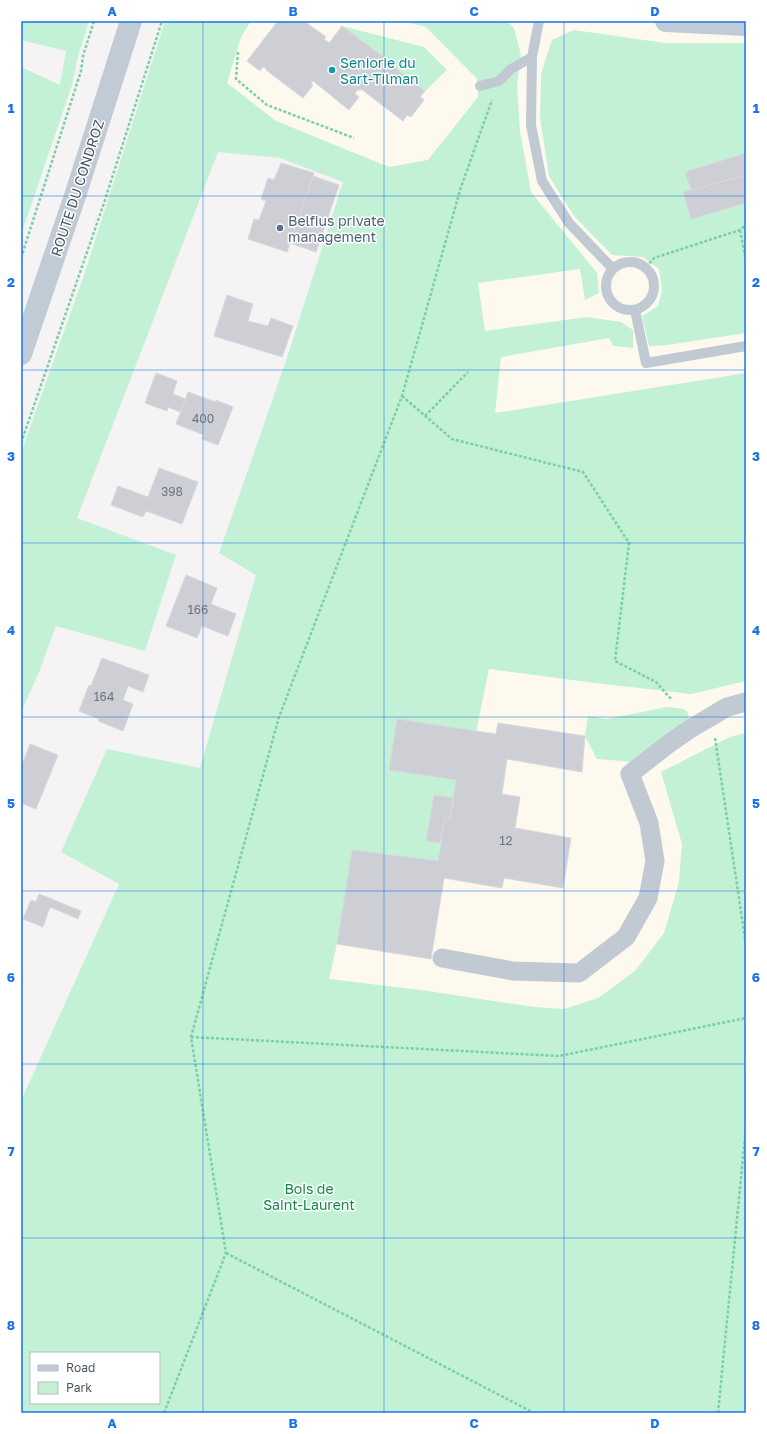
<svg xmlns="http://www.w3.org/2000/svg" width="767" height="1434" viewBox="0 0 767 1434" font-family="'Golos Text',sans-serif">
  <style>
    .commercial { fill: #fdf9ef }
    .green { fill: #c3f1d5; fill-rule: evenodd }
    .building { fill: #cdcfd5; stroke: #d7d9de }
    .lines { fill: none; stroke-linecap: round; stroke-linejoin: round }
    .path { stroke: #7ad0a6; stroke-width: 2.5; stroke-dasharray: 3 2; stroke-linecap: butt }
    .lane { stroke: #c1cad2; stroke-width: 10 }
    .street { stroke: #c1cad2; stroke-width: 19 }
    .secondary { stroke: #c1cbd6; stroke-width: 22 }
    .grid { fill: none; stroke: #1a73e8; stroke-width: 1; stroke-opacity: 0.55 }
    .culture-dot { fill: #0f9aa8; stroke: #fff; stroke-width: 1.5 }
    .service-dot { fill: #5c6f8a; stroke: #fff; stroke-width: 1.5 }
    .labels { text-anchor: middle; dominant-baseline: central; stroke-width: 3; stroke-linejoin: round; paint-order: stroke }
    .number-label { font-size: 12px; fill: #6b747e }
    .culture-label { font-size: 14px; fill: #0d838f; stroke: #fff; text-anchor: start }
    .street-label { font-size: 14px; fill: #4a5661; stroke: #fff }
    .service-label { font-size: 14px; fill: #4e5e75; stroke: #fff; text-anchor: start }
    .park-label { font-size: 14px; fill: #17864f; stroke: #fff }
    .neatline { fill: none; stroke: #1a73e8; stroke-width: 1.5 }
    .grid-label { font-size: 13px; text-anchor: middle; font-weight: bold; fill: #1a73e8 }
  </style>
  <rect width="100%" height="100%" fill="#f5f3f3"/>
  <path class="commercial" d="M251 21H746V1008L191 1037 478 97 428 160 389 167 276 121 227 83 241 37Z"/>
  <path class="green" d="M21 21H89L78 56 72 85 21 235V67L60 85 66 51 21 40Z
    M165 21H251L241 37 227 83 276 121 389 167 428 160 478 97 477 79 426 27 402 21H507L514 28 521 55 517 85 520 131 531 192 597 273 599 293 585 300 580 269 478 283 485 331 587 317 621 322 633 330V348L613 346 609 338 501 357 495 413 746 373V681L691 694 595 683 489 669 476 732 397 719 389 770 456 780 454 798 434 795 427 841 440 843 438 861 352 850 337 944 329 979 428 991 534 1007 564 1009 598 998 635 971 664 933 679 882 682 844 661 772 730 737 746 733V1413H21V1101L119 884 61 852 107 749 200 768 256 575 219 553 285 364 343 182 280 158 218 152 77 518 176 555 145 651 56 626 39 672 21 712V453L85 272ZM31 1353H159V1403H31Z
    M342 26 424 47 447 70 425 91 386 61V59Z
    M574 30 665 43H746V153L685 172 691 190 683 193 691 219 746 203V333L667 345 649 346 642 316 658 306 662 290 659 269 643 257 612 255 574 216 549 176 540 118 541 74 552 40Z
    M667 707 684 709 688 713 689 720 633 762 597 759 585 736 588 716 607 719Z"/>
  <path class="building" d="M277 21H304L326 37 324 39 329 43 342 26 386 59V61L425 91 420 97 424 100 411 117 407 115 403 121 361 89 360 91 358 89 355 94 359 97 349 110 313 81 311 84 313 85 303 98 266 70V68L263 67 260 71 247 61 277 22Z
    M746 153V175L691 190 685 172Z
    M281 163 314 173 287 252 248 239 254 219 259 220 266 201 261 199 268 178 274 180Z
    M746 175V203L691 219 683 192Z
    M313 176 339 185 316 252 290 243Z
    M227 295 253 304 248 321 268 326 271 318 293 326 282 357 214 336Z
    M156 373 177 381 173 394 185 399 180 412 168 407 167 411 145 403Z
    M188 392 216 402V400L233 407 218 445 202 439 204 435 176 424Z
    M159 468 198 482 182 524 146 511 143 517 111 505 118 486 148 497Z
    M186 575 217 588 211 604 236 614 228 636 202 626 197 638 166 626Z
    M102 658 149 675 143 692 128 686 123 700 133 704 123 731 98 721 99 719 79 711 89 685 91 686Z
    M397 719 496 734 498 723 585 736 582 772 507 759 502 794 520 797 515 828 571 838 563 888 504 878 502 888 444 878 431 959 337 944 352 850 438 861 445 817 450 818 456 780 389 770Z
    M30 744 58 755 36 809 21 803V767Z
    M434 795 454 798 450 818 445 817 440 843 426 841Z
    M39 894 81 911 78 919 50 907 43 927 23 919 31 900 36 902Z"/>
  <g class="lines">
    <path class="path" d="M238 52 236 79 267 105 354 138
      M740 230 746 261
      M21 258 81 71 83 56 94 21
      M646 267 654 258 740 230 746 225
      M402 396 452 439 583 472 629 543 615 661 656 682 672 700
      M425 416 468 372
      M21 443 104 203 162 21
      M715 738 746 945
      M191 1037 559 1056 746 1018
      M226 1253 534 1413
      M164 1413 226 1253 191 1037 279 717 402 396 461 187 492 100
      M718 1413 746 1127"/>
    <path class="lane" d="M539 21 532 57 531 125 542 181 569 223 613 269
      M480 86 499 81 511 69 532 57
      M606 286a24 24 0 1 1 48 0a24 24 0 1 1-48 0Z
      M635 310 646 363 746 346"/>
    <path class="street" d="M442 958 513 971 579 973 626 937 648 898 655 861 649 823 630 774 667 745 690 729 727 707 746 702"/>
    <path class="secondary" d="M666 21 746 25
      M21 354 75 196 131 21"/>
  </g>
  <path class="grid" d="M203 21V1413M384 21V1413M564 21V1413M21 196H746M21 370H746M21 543H746M21 717H746M21 891H746M21 1064H746M21 1238H746"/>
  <circle class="culture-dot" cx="332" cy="70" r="4"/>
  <circle class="service-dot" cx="280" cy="228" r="4"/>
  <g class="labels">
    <g class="number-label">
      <text x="203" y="418">400</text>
      <text x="172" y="491">398</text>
      <text x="198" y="609">166</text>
      <text x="104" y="696">164</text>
      <text x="506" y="840">12</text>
    </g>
    <g class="culture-label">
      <text x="340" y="62">Seniorie du<tspan x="340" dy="16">Sart-Tilman</tspan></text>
    </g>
    <g class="street-label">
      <text transform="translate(77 188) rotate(-72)">ROUTE DU CONDROZ</text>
    </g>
    <g class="service-label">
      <text x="288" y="220">Belfius private<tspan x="288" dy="16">management</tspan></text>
    </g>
    <g class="park-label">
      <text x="309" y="1188">Bois de<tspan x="309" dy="16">Saint-Laurent</tspan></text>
    </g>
  </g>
  <rect width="767" height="1434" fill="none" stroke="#ffffff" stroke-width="44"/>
  <rect x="30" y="1352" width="130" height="52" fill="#ffffff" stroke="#b7bbc0"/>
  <rect x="38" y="1365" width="20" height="6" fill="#c1cbd6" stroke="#b7bbc0"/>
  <text x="66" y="1372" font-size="12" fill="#4a5661">Road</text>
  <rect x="38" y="1382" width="20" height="12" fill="#c3f1d5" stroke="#b7bbc0"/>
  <text x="66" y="1392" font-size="12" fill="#4a5661">Park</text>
  <rect x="22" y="22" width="723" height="1390" class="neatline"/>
  <g class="grid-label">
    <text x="112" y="16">A</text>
    <text x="293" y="16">B</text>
    <text x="474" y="16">C</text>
    <text x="655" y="16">D</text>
    <text x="11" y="113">1</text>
    <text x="756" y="113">1</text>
    <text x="11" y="287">2</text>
    <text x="756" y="287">2</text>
    <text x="11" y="461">3</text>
    <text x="756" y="461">3</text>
    <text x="11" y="635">4</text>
    <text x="756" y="635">4</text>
    <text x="11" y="808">5</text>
    <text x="756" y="808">5</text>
    <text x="11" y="982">6</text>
    <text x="756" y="982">6</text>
    <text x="11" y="1156">7</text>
    <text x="756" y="1156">7</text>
    <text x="11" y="1330">8</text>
    <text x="756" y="1330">8</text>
    <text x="112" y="1428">A</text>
    <text x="293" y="1428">B</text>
    <text x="474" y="1428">C</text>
    <text x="655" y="1428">D</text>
  </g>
</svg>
